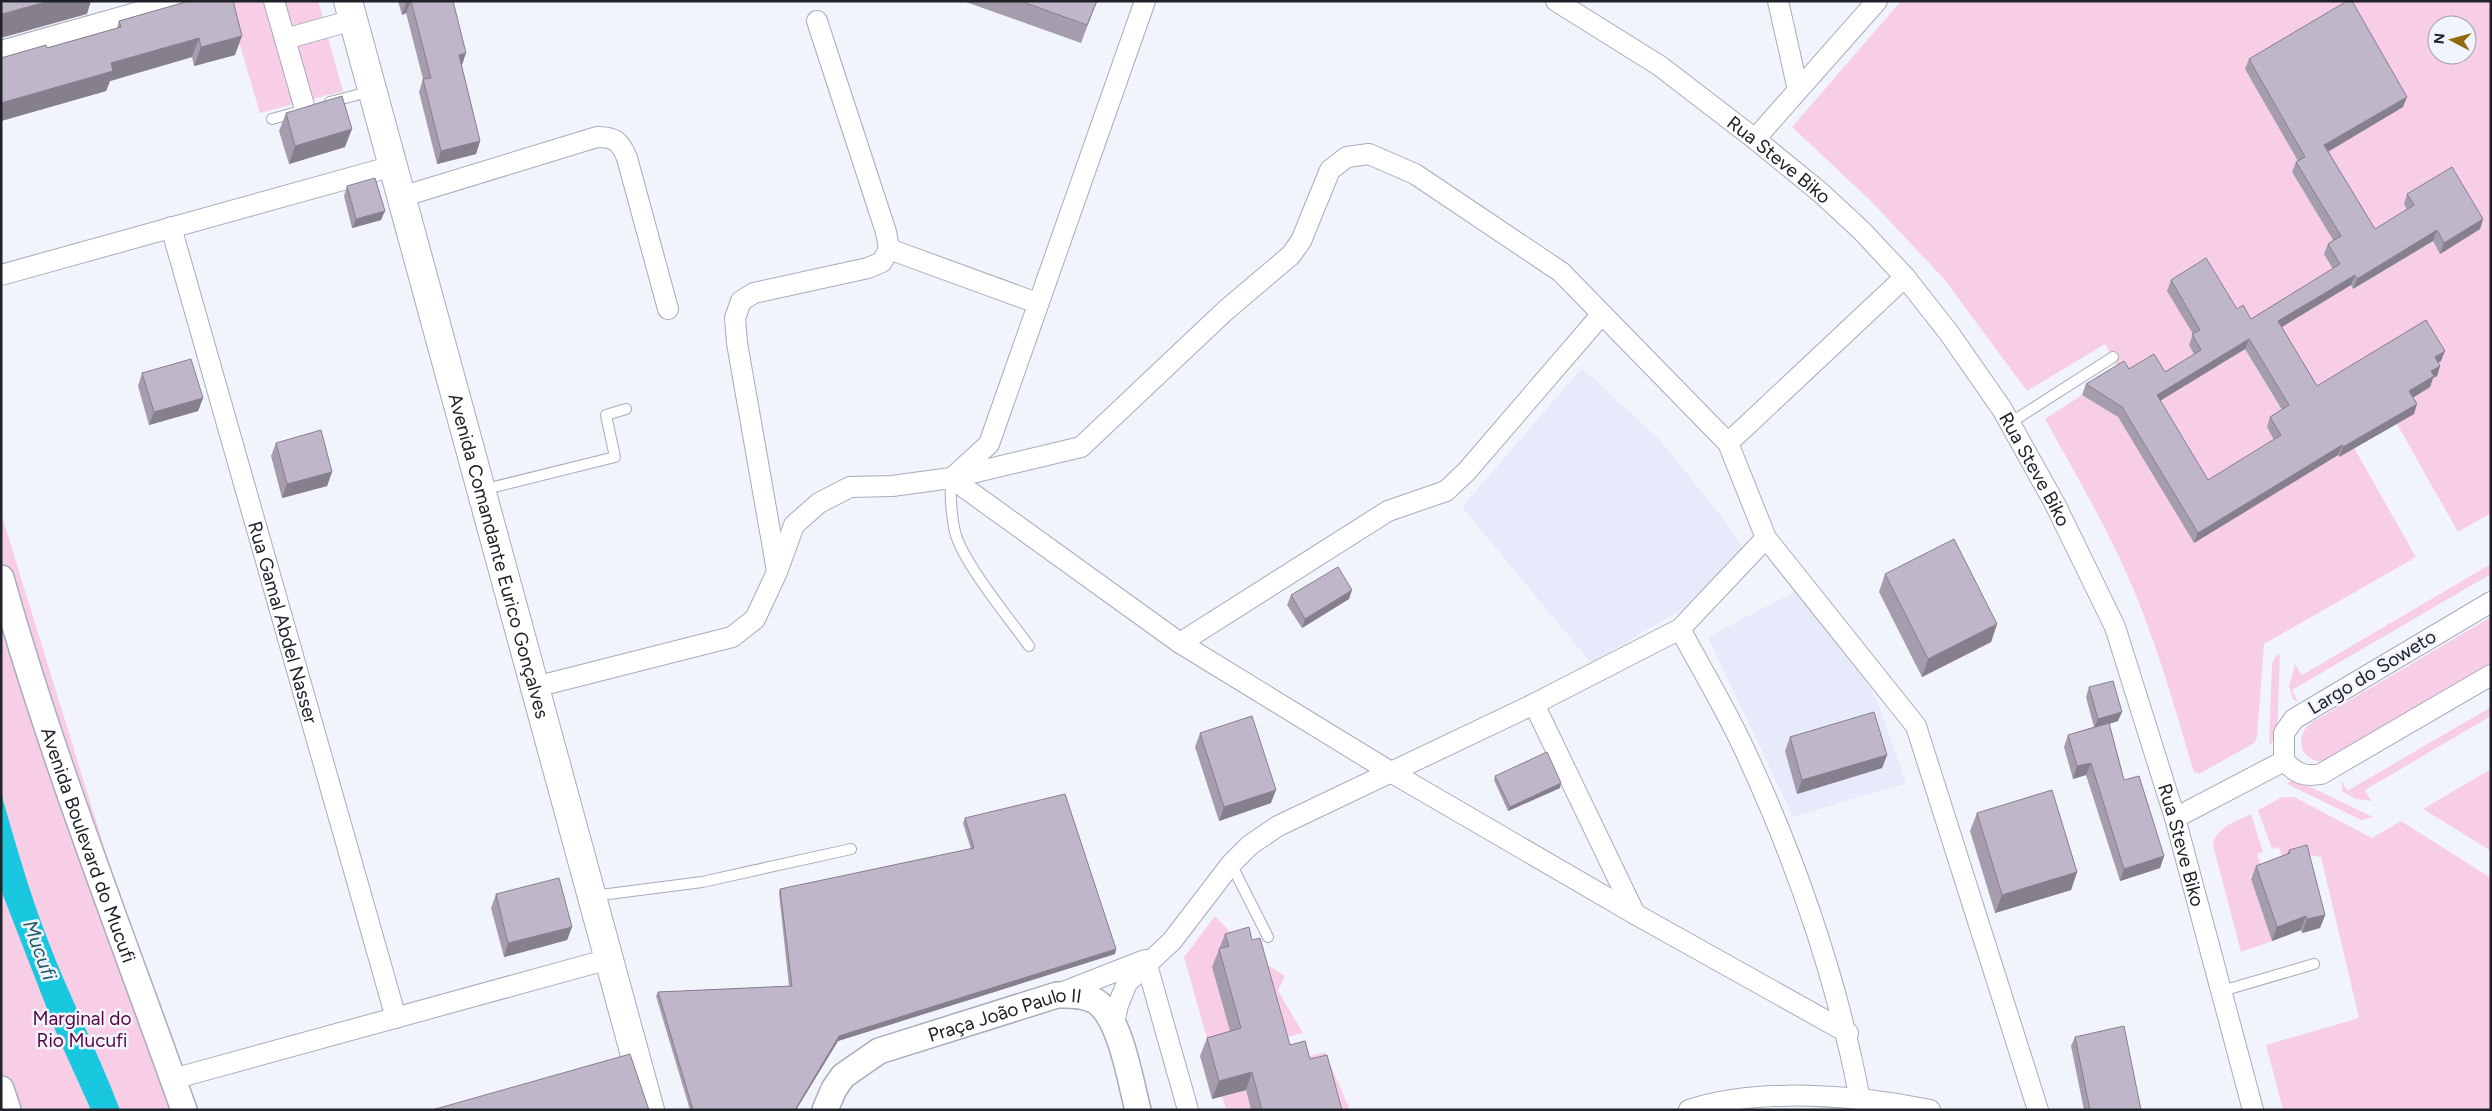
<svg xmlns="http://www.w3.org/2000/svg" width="2492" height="1111" viewBox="0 0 2492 1111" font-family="Figtree,sans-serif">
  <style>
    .built { fill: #e7eafb }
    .green { fill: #f8cee7; fill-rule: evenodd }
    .water { fill: #19c7de }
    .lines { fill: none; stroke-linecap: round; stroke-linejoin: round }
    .service-casing { stroke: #a7abbe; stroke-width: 12 }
    .minor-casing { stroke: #a7abbe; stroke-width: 22 }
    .tertiary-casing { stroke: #a7abbe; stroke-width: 28 }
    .secondary-casing { stroke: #a7abbe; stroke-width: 30 }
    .service { stroke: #fff; stroke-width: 10 }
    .minor { stroke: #fff; stroke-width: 20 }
    .tertiary { stroke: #fff; stroke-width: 25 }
    .secondary { stroke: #fff; stroke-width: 28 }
    .wall { fill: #a59dad; fill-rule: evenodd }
    .shaded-wall { fill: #867f8d }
    .building { fill: #c0b6c9; stroke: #867f8d; fill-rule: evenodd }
    .labels { text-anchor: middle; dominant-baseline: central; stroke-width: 5; stroke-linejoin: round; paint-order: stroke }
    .street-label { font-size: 19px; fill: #202229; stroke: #f2f4fc }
    .park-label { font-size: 19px; fill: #570642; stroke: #f2f4fc }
    .water-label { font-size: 20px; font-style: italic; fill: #1e5c66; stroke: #f2f4fc }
  </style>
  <rect width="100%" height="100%" fill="#f2f4fc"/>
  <path class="built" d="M1582 368 1660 440 1728 525 1754 567 1591 663 1462 507Z
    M1815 581 1878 703 1906 783 1793 817 1708 637Z"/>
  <path class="green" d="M269 1 298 103 260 113 227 2Z
    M281 1H318L324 21 290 31Z
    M1901 1H2491V513L2458 532 2397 424 2413 414 2314 397 2275 331 2351 285 2354 289 2433 241 2441 253 2480 229 2404 204 2410 215 2353 250 2326 165 2347 10 2301 167 2292 172 2337 246V275L2247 329 2196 340 2198 360 2161 382 2120 372 2105 344 2027 391 1944 279 1871 201 1792 127ZM2437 25H2467V55H2437Z
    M327 34 343 91 309 100 294 44Z
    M2245 349 2285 416 2277 445 2204 490 2153 405Z
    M2082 395 2118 417 2194 543 2310 457 2354 448 2416 557 2264 644 2257 737 2254 743 2199 774 2194 772 2192 766C2176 711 2160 656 2139 603 2114 539 2078 479 2045 419Z
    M1 513 106 853 197 1110H1Z
    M2491 564V574L2292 690 2298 702 2293 699 2289 686 2295 664 2302 675Z
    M2491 617V663L2325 761C2302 764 2292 737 2311 723Z
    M2280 654 2277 736 2269 746 2272 664 2276 656Z
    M2491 707V716L2365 790 2371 801 2356 799 2343 792 2341 780 2347 791Z
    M2491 769V851L2423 809Z
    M2291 781 2300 782 2373 817 2361 820 2287 784Z
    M2282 797H2294L2372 838 2401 821 2491 878V1110H2283L2266 1045 2359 1018 2321 857 2302 854 2283 859 2279 847 2272 849 2258 810Z
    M2251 814 2263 852 2257 854 2263 870 2250 876 2272 941 2241 952 2213 845C2215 827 2236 822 2251 814Z
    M1215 916 1242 945 1234 1046 1211 1053 1184 957Z
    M1254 956 1285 976 1278 991 1303 1033 1277 1040Z
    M1325 1052 1350 1110H1331L1299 1059Z
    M1246 1090 1251 1110H1226L1222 1096Z"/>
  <path class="water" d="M1 793C15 842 29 891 47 938 69 996 98 1052 120 1110H91L58 1037 1 890Z"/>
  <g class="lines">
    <g class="service-casing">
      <path id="service" d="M330 102 372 91
        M272 119 297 112
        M2010 423 2113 357
        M951 478C950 497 951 514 955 532 963 563 1009 618 1029 646
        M482 490 615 457 606 415 626 409
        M1231 864 1268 937
        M593 896 702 882 851 849
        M2222 991 2314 964"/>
    </g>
    <g class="minor-casing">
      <g id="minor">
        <path d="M274 1 305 109"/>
        <path id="s1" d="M1556 1 1660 66 1755 139 1821 193 1862 231 1905 277 1949 333 2002 409 2055 504 2115 627 2175 818 2253 1110"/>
        <path d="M1778 1 1798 90"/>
        <path d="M285 39 353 20"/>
        <path d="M1 51 178 1"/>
        <path d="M1755 139 1877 1"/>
        <path d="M401 197 597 137C615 137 620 141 627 158L668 309"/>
        <path id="s2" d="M171 227 396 1018"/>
        <path d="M889 249 1037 303"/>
        <path d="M1 275 393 166"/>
        <path d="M1728 443 1905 277"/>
        <path d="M953 477 989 444 1145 1"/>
        <path d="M951 478 1180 643 1389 771 1635 914 1848 1033"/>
        <path d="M777 571 737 343 735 318 741 301 754 293 868 268 882 262 889 249 886 232 817 21"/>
        <path d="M2491 602 2294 719 2284 733V761C2297 774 2304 777 2321 774L2491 675"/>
        <path d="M1680 629C1702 670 1727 711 1746 753 1797 863 1837 980 1860 1099"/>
        <path d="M1180 643 1388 511 1446 491 1467 471 1602 314"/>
        <path d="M535 687 732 637 755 619 777 572 794 525 819 503 850 487 892 486 951 478 1081 447 1225 311 1291 255 1301 241 1330 170 1347 157 1369 154 1415 174 1561 272 1728 443 1766 538 1916 726 2038 1110"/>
        <path d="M1534 704 1635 914"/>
        <path d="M2175 818 2284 761"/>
        <path d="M1147 965 1188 1110"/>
        <path d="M1058 994 1145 960"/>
        <path d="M1114 1023 1118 1005 1127 983 1172 941 1231 864 1250 845 1278 826 1534 704 1680 629 1766 538"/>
        <path d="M173 1079 609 959"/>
        <path d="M1689 1110C1759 1087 1858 1095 1930 1110"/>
      </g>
    </g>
    <g class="tertiary-casing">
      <g id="tertiary">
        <path id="s3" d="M1 578C52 759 121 933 184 1110"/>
        <path d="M1 1089 8 1110"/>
        <path id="s4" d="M825 1110 834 1089 843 1076 879 1051 1057 995C1068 995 1080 994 1091 999 1120 1010 1130 1081 1138 1110"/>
      </g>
    </g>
    <g class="secondary-casing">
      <g id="secondary">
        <path id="s5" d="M348 1 650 1110"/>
      </g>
    </g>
    <use href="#service" class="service"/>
    <use href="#minor" class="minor"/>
    <use href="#tertiary" class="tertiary"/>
    <use href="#secondary" class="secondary"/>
  </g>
  <path class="wall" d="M187 1H233L235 55 194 66 192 57 110 81 106 91 1 121V58L47 48 117 28 119 21 186 2Z
    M398 1H453L461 65 480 141 476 154 437 164 419 92 423 79 406 13 402 15Z
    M963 1H1097L1081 43Z
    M2249 59 2403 107 2328 151 2375 229 2407 210 2404 204 2407 194 2483 219 2480 229 2440 254 2433 241 2353 289 2351 285 2282 327 2317 386 2441 361 2438 363 2440 366 2437 376 2433 378 2430 387 2413 397 2414 414 2339 457 2338 455 2194 543 2118 417 2082 395 2086 384 2129 369 2165 372 2194 354 2189 345 2193 334 2167 291 2171 280 2237 309 2251 319 2333 269 2324 254 2328 244 2333 240 2292 172 2296 162 2298 161 2245 69ZM2245 349 2282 410 2270 417 2267 427 2274 440 2208 480 2160 401Z
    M286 113 345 147 289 164 279 131Z
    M347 186 381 220 352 228 344 196Z
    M142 373 203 398 198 411 149 425 138 386Z
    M276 443 332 472 327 486 282 498 271 456Z
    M1885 574 1997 624 1991 642 1922 677 1879 592Z
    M1291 595 1349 599 1302 628 1287 605Z
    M2089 687 2118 721 2109 724 2124 780 2164 856 2160 868 2120 881 2086 775 2073 779 2064 747 2068 735 2094 727 2086 697Z
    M1200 733 1271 803 1219 821 1195 747Z
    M1790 737 1887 755 1882 768 1797 794 1785 751Z
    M1495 776 1560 788 1508 811 1494 780Z
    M1977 813 2077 872 2071 890 1995 913 1970 831Z
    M965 818 1116 949 1115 954 838 1041 796 1110H690L656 996 658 992 789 986 779 893 780 889 971 849 963 823Z
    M2289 850 2325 915 2320 928 2302 933 2301 930 2272 941 2251 879 2256 866 2287 854Z
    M496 894 572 927 567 940 504 957 491 908Z
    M1225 934 1252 940 1290 1045 1310 1059 1342 1110H1251L1246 1090 1212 1099 1200 1056 1207 1038 1230 1031 1212 967Z
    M2075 1037 2141 1110H2084L2071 1046Z"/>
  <path class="shaded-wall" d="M49 1H91L87 14 1 38 2 14Z
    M411 1 406 13 402 15 406 2Z
    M242 36 235 55 194 66 201 47Z
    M199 38 192 57 110 81 106 91 1 121V103L111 63Z
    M466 53 462 65 454 67 459 55Z
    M2407 97 2403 107 2321 156 2324 145Z
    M352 129 345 147 289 164 295 146Z
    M480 141 476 154 437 164 441 151Z
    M385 211 381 220 352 228 356 219Z
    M2483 219 2480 229 2440 254 2444 243Z
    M2437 230 2433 241 2353 289 2357 279Z
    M2355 275 2351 285 2275 331 2278 321Z
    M2249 339 2245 349 2153 405 2157 395Z
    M2445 351 2441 361 2431 367 2435 357Z
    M2440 366 2437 376 2433 378 2430 387 2406 402 2409 391 2431 371Z
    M203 398 198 411 149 425 154 412Z
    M2417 404 2414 414 2339 457 2343 447Z
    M2342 445 2338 455 2194 543 2198 533Z
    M332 472 327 486 282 498 287 484Z
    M1352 590 1349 599 1302 628 1305 619Z
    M1997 624 1991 642 1922 677 1928 659Z
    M2122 712 2118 721 2094 728 2098 719Z
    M1887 755 1882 768 1797 794 1802 780Z
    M2091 763 2086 775 2073 779 2077 766Z
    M1561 783 1560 788 1508 811 1510 807Z
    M1276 790 1271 803 1219 821 1224 807Z
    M2164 856 2160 868 2120 881 2124 869Z
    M2077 872 2071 890 1995 913 2002 895Z
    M2325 915 2320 928 2302 933 2307 919Z
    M2306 916 2301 930 2272 941 2277 927Z
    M572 927 567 940 504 957 508 943Z
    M1116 949 1115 954 838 1041 796 1110H795L839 1036Z
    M1252 1072 1246 1090 1212 1099 1219 1081Z"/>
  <path class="building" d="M1 1H49L2 14Z
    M189 1H233L242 36 201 47 199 38 111 63 113 71 1 103V58L46 45 47 48 121 27 119 21Z
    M411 1H453L466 53 459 55 480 141 441 151 423 79 431 78Z
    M1020 1H1097L1087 25Z
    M2347 1H2352L2407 97 2324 145 2375 229 2414 205 2407 194 2452 167 2483 219 2444 243 2437 230 2357 279 2355 275 2278 321 2317 386 2426 320 2445 351 2435 357 2440 366 2431 371 2434 376 2409 391 2417 404 2343 447 2342 445 2198 533 2122 407 2086 384 2124 361 2129 369 2154 354 2165 372 2201 350 2192 334 2200 330 2171 280 2206 258 2237 309 2243 305 2251 319 2340 264 2328 244 2341 236 2296 162 2305 157 2249 59ZM2249 339 2289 405 2270 417 2281 435 2208 480 2157 395Z
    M342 96 352 129 295 146 286 113Z
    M375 178 385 211 356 219 347 186Z
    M191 359 203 398 154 412 142 373Z
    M321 430 332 472 287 484 276 443Z
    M1954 539 1997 624 1928 659 1885 574Z
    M1338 567 1352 590 1305 619 1291 595Z
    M2113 681 2122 712 2098 719 2089 687Z
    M1874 712 1887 755 1802 780 1790 737Z
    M1252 716 1276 790 1224 807 1200 733Z
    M2109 723 2124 780 2139 776 2164 856 2124 869 2091 763 2077 766 2068 735Z
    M1547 752 1561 783 1510 807 1495 776Z
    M2052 790 2077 872 2002 895 1977 813Z
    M1065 794 1116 949 839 1036 795 1110H693L658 992 792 986 780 889 974 848 965 818Z
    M2307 845 2325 915 2307 919 2306 916 2277 927 2256 866 2290 853 2289 850Z
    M559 878 572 927 508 943 496 894Z
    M1249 927 1252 940 1260 938 1290 1045 1305 1041 1310 1059 1327 1055 1342 1110H1262L1252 1072 1219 1081 1207 1038 1241 1028 1219 949 1229 946 1225 934Z
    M2124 1026 2141 1110H2090L2075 1037Z
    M630 1054 649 1110H432Z"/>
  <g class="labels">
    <g class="street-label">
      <text stroke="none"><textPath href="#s1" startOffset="274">Rua Steve Biko</textPath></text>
      <text stroke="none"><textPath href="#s1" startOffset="679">Rua Steve Biko</textPath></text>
      <text stroke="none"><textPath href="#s5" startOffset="575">Avenida Comandante Eurico Gonçalves</textPath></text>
      <text stroke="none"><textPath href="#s2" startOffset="411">Rua Gamal Abdel Nasser</textPath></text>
      <text transform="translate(2372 672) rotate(-31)">Largo do Soweto</text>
      <text stroke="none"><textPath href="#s3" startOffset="281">Avenida Boulevard do Mucufi</textPath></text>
      <text stroke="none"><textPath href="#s1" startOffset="1084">Rua Steve Biko</textPath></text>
      <text stroke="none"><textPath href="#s4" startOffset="214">Praça João Paulo II</textPath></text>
    </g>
    <g class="park-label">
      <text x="82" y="1018">Marginal do<tspan x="82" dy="22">Rio Mucufi</tspan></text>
    </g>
    <g class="water-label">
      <text transform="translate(40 950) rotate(70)">Mucufi</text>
    </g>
  </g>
  <rect width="2492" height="1111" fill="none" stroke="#202229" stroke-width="5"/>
  <g transform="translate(2452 40) rotate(276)"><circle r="24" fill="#f2f4fc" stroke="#9ea0a8"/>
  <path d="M0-4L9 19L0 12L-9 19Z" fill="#926a12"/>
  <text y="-8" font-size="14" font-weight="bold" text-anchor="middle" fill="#202229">N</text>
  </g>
</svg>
